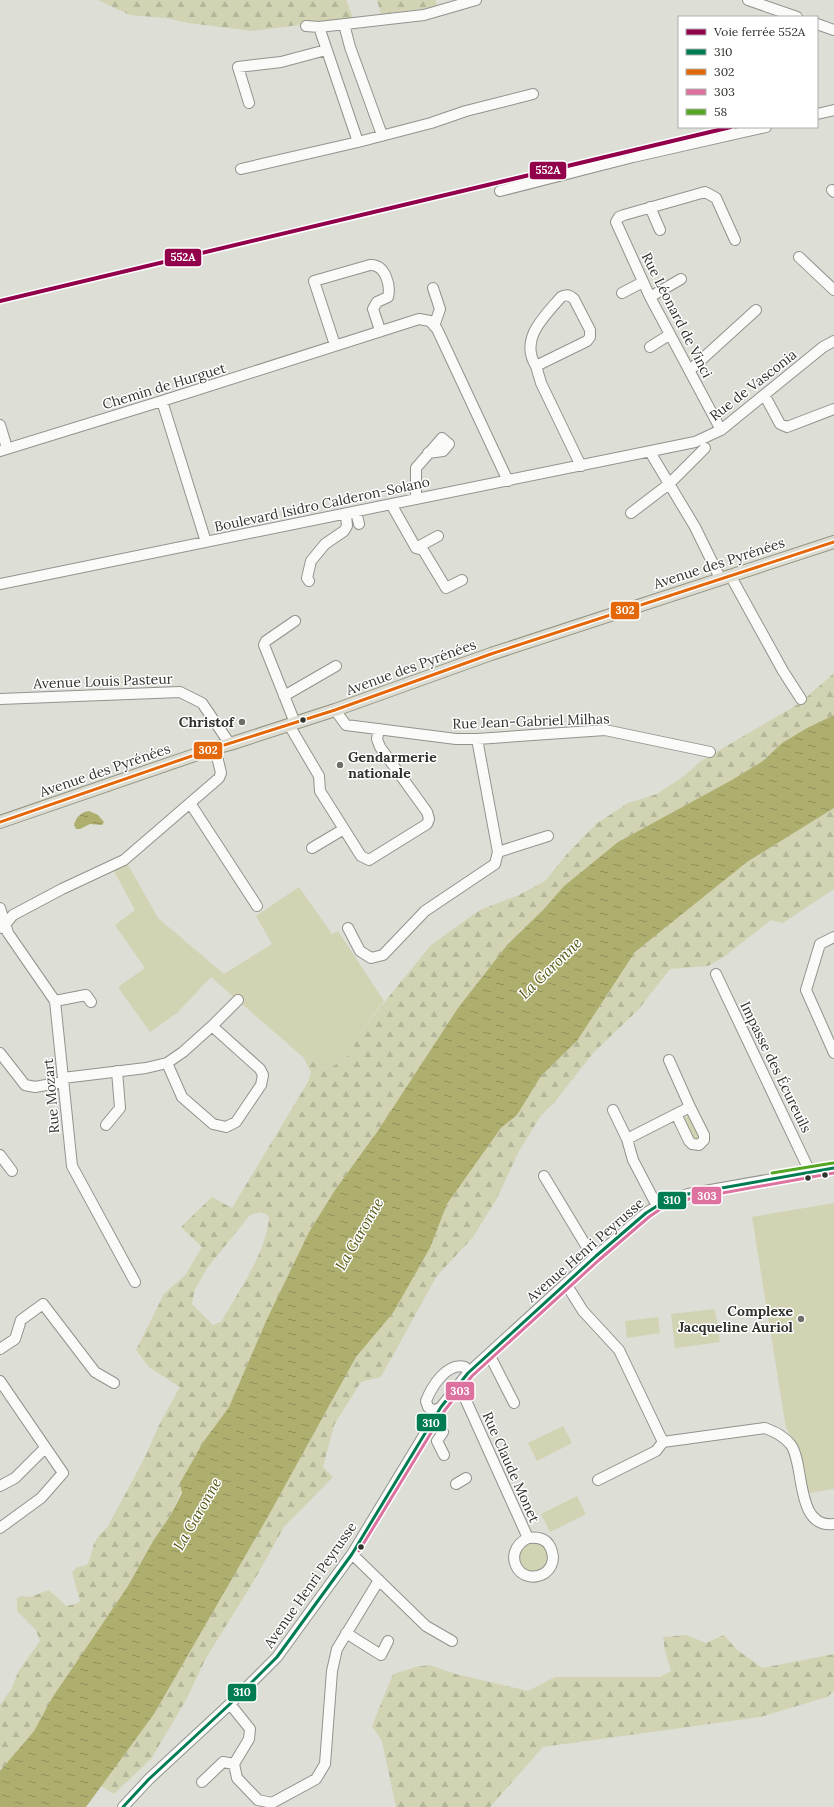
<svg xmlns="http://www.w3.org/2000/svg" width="834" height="1807" viewBox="0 0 834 1807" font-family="Lora,serif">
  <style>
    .grass { fill: #d1d3b2 }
    .forest { fill: url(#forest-firs); fill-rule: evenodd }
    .water { fill: url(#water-ripples) }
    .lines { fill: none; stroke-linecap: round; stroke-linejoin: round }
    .minor-casing { stroke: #92938d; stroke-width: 12 }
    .major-casing { stroke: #939481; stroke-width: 14 }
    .minor { stroke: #fafaf9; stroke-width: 10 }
    .major { stroke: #dcdcd3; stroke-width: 12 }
    .bus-1-casing { stroke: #fff; stroke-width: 6 }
    .bus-2-casing { stroke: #fff; stroke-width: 6 }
    .bus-3-casing { stroke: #fff; stroke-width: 6 }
    .bus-4-casing { stroke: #fff; stroke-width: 6 }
    .bus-1 { stroke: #007c52; stroke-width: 3 }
    .bus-2 { stroke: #e46809; stroke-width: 3 }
    .bus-3 { stroke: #dd72a1; stroke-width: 3 }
    .bus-4 { stroke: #56a625; stroke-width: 3 }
    .rail-1-casing { stroke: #fff; stroke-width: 7 }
    .rail-1 { stroke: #92004c; stroke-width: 4 }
    .bus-dot { fill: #31322c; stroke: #fff; stroke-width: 1.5 }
    .poi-dot { fill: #6d6e68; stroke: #fff; stroke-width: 1.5 }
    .labels { text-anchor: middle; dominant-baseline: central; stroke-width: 3; stroke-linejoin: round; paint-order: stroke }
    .street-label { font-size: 14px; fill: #31322c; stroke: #fff }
    .poi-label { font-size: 14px; font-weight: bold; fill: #31322c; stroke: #fff; text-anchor: end }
    .water-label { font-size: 15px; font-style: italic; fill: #575815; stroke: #fff }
    .line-badge { stroke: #fff; stroke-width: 1.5 }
    .badge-label { font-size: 11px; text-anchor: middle; font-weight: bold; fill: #fff }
  </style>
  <defs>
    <pattern id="forest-firs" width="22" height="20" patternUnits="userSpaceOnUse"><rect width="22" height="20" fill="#d1d3b2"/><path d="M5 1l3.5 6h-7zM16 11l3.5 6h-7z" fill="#b4b699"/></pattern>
    <pattern id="water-ripples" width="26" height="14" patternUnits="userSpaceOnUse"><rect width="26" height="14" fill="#aeaf6e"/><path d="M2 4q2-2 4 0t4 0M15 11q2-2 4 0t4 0" fill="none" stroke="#8e8f5b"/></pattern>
  </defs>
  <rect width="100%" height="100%" fill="#ddded6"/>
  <path class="grass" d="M127 863 158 918 224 974 272 944 256 916 299 887 332 934 338 931 384 1001 361 1031 352 1053 332 1067 326 1069 303 1057 211 977 177 1013 150 1032 118 987 145 968 115 925 135 910 114 871Z
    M689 1115 701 1138 695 1142 683 1119Z
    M834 1203V1489L809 1493 800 1450 786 1428 752 1217Z
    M715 1309 720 1342 675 1348 671 1314Z
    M658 1317 660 1333 627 1338 625 1321Z
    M563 1426 572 1443 537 1461 528 1443Z
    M577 1496 586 1514 550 1532 541 1514Z
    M532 1542C549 1545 550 1555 545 1569L525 1574 516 1555 522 1546Z"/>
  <path class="forest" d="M98 0H346L353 18 253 31 188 23 166 18 130 15Z
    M377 0H435L438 7 381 14Z
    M834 673V715L807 728 782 743 763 761 730 781 618 842 564 886 543 910 507 945 458 1008 377 1132 335 1190 309 1232 267 1319 229 1407 204 1441 170 1516 153 1541 128 1586 52 1698 34 1731 0 1771V1705L12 1688 18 1672 40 1641 36 1630 17 1611V1598L21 1596 30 1597 49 1590 66 1606 76 1604 80 1601 72 1572 77 1567 84 1566 88 1564 94 1544 99 1535 107 1528 144 1459 161 1421 180 1387 149 1367 136 1350 164 1294 186 1274 202 1247 181 1227 212 1197 232 1208 308 1082 311 1072 303 1057 326 1069 332 1067 352 1053V1044L361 1031 431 945 480 910 519 895 545 881 567 854 596 824 628 803 657 794 684 776 701 761 800 703ZM259 1212 266 1214 269 1217C267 1252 238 1292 221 1322L213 1325 192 1304 195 1289 208 1267 250 1215Z
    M834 808V889L783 923 771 920 725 956 708 966 670 969 638 1010 593 1053 554 1103 542 1114 519 1151 496 1200 473 1237 436 1277 381 1377 361 1382 334 1425 323 1467 333 1477 284 1527 252 1584 206 1658 186 1700 151 1759 114 1794 101 1786 154 1714 270 1513 356 1357 393 1313 430 1248 447 1204 501 1128 517 1115 541 1076 577 1041 635 952 747 862Z
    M686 1635 706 1643 724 1635 736 1649 762 1668 834 1654V1691L827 1697 760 1717 543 1747 490 1807H396L382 1741 372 1726 393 1674 416 1667 429 1665 456 1674 528 1691 555 1677H660L671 1671 665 1651 663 1637Z"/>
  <path class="water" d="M834 715V808L747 862 635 952 577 1041 541 1076 517 1115 501 1128 447 1204 430 1248 393 1313 356 1357 270 1513 154 1714 86 1807H0V1771L34 1731 52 1698 128 1586 153 1541 170 1516 182 1493 180 1483 204 1441 229 1407 267 1319 309 1232 335 1190 377 1132 458 1008 507 945 543 910 564 886 618 842 730 781 763 761 782 743 807 728Z
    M89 811 98 815 104 822 102 825 90 824 80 829H76L74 825C76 817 81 812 89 811Z"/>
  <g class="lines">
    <g class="minor-casing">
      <path id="minor" d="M748 0 797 17
        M344 24 350 47 382 135
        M817 24 834 30
        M306 26 319 27 424 15 476 0
        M319 27 358 142
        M249 103 238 67 281 62 326 50
        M817 114 834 110
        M241 169 358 142 431 123 466 111 533 94
        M832 190 834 192
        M500 191 633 157 766 127
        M650 207 660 230
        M799 257 834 290
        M433 288 440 309 434 326
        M622 293 643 282
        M650 297 681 279
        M335 345 314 281 370 265C385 264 391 285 388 297L377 302 373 309 380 330
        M650 347 669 335
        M536 366C519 339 544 317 561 297 566 294 570 295 574 299L590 330V337L587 341 536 366 541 383 581 466
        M690 370 756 310
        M765 396 780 424 787 427 834 409
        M162 401 206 542
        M0 425 7 448
        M721 430 650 297 616 222 619 217 624 215 705 192 716 198 735 240
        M0 451 162 401 419 319 430 321 437 329 508 481
        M650 452 695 527 720 578
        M416 499V468L442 438 449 444 443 451 428 453
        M391 504 416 548 423 550 446 588 462 580
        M356 512 359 524
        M631 513 669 484 705 448
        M416 548 438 536
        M730 575 783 671 801 699
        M309 581 307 578 311 561 325 544 344 531 347 526 346 514
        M0 584 695 442 721 430 823 347 834 341
        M284 696 336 666
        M0 699 180 692 202 703 230 744
        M335 710 346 725 456 739H477L605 730 710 752
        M295 723 264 645 266 641 295 621
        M289 725 319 776 320 791 361 856 369 860 427 824 429 819 427 812 380 747 377 739 379 729
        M190 803 257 906
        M312 848 344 829
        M498 852 548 836
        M0 908 8 933 55 1001 72 1166 135 1282
        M2 928 13 915 62 889 124 860 219 778 221 773 215 748
        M348 928 360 951 371 958 383 955 425 911 495 864 498 852 477 739
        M834 937 820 944 806 990 834 1053
        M716 974 810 1172
        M55 1001 86 995 91 1002
        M0 1053 25 1085 35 1087 63 1082
        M167 1063 182 1097 213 1124 226 1127 236 1122 261 1085 263 1075 260 1069 212 1026
        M63 1078 146 1068 167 1063 183 1052 212 1026 238 1000
        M613 1110 627 1139 633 1160 657 1206
        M676 1114 689 1141 692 1144 699 1145 704 1140V1135L690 1107
        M106 1125 120 1108 117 1071
        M627 1139 690 1107 669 1060
        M0 1155 12 1171
        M544 1176 585 1244 596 1256
        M566 1284 583 1311 619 1350 663 1442
        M0 1349 15 1339 21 1320 43 1304 95 1372 114 1383
        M489 1354 514 1403
        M0 1381 63 1473 41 1498 0 1528
        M459 1385 528 1538C500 1552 519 1588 545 1573 550 1569 553 1564 553 1557 551 1542 543 1536 528 1538
        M441 1407 434 1411 428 1407 426 1401C432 1386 447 1362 465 1367L468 1373
        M443 1432 437 1441 444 1455
        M663 1442 765 1428C775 1432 784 1436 791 1445 805 1465 795 1529 834 1524
        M598 1480 656 1451 663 1442
        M456 1484 466 1478
        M0 1486 15 1478 45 1448
        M352 1554 426 1626 452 1641
        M346 1633 381 1655 388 1641
        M230 1704 250 1729 249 1739 234 1764 237 1778 258 1800 272 1803 316 1779 325 1764 332 1671 337 1649 379 1580
        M202 1782 223 1762 234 1764
        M123 1807 149 1779 230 1704 277 1657 352 1554 441 1407 468 1373 596 1256 646 1213 657 1206 688 1194 834 1168"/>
    </g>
    <g class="major-casing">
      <path id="major" d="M0 822 215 748 230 744 335 710 491 654 834 542"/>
    </g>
    <use href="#minor" class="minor"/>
    <use href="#major" class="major"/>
    <g class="bus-1-casing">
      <path id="bus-1" d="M123 1807 149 1779 230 1704 277 1657 352 1554 441 1407 468 1373 596 1256 646 1213 657 1206 688 1194 834 1168"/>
    </g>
    <g class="bus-2-casing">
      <path id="bus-2" d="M0 822 215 748 335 710 491 654 834 542"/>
    </g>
    <g class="bus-3-casing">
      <path id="bus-3" d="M359 1551 445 1410 472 1376 599 1260 649 1217 659 1210 689 1199 834 1173"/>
    </g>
    <g class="bus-4-casing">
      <path id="bus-4" d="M772 1173 833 1163"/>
    </g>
    <use href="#bus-1" class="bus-1"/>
    <use href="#bus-2" class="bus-2"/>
    <use href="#bus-3" class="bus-3"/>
    <use href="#bus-4" class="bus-4"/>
    <g class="rail-1-casing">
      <path id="rail-1" d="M0 301 731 127"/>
    </g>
    <use href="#rail-1" class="rail-1"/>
  </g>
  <g class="bus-dot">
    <circle cx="303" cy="720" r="3.5"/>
    <circle cx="825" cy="1175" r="3.5"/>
    <circle cx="808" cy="1178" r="3.5"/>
    <circle cx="361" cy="1547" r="3.5"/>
  </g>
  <g class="poi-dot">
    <circle cx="242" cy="722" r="4"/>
    <circle cx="340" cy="765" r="4"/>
    <circle cx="801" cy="1319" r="4"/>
  </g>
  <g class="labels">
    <g class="street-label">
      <text transform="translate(677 315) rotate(63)">Rue Léonard de Vinci</text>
      <text transform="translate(753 385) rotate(-38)">Rue de Vasconia</text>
      <text transform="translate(164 386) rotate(-17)">Chemin de Hurguet</text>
      <text transform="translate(322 504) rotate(-12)">Boulevard Isidro Calderon-Solano</text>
      <text transform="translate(719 563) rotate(-18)">Avenue des Pyrénées</text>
      <text transform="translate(411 667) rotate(-20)">Avenue des Pyrénées</text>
      <text transform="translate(103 681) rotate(-2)">Avenue Louis Pasteur</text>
      <text transform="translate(531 721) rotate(-2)">Rue Jean-Gabriel Milhas</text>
      <text transform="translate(105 770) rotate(-19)">Avenue des Pyrénées</text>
      <text transform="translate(776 1067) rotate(64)">Impasse des Écureuils</text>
      <text transform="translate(51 1096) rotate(-95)">Rue Mozart</text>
      <text transform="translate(585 1250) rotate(-41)">Avenue Henri Peyrusse</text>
      <text transform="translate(511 1467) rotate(66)">Rue Claude Monet</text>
      <text transform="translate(310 1585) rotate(-55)">Avenue Henri Peyrusse</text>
    </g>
    <g class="poi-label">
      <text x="234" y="722">Christof</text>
      <text x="348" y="757" text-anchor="start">Gendarmerie<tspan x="348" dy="16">nationale</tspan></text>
      <text x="793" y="1311">Complexe<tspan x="793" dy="16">Jacqueline Auriol</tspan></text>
    </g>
    <g class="water-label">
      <text transform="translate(550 968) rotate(-44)">La Garonne</text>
      <text transform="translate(359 1234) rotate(-60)">La Garonne</text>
      <text transform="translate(197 1514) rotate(-60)">La Garonne</text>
    </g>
  </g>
  <g class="line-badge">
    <rect x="529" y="161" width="38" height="19" rx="4" fill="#92004c"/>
    <rect x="164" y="248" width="38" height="19" rx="4" fill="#92004c"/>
    <rect x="610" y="601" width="30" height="19" rx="4" fill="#e46809"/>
    <rect x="193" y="741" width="30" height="19" rx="4" fill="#e46809"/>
    <rect x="691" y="1186" width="31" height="19" rx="4" fill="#dd72a1"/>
    <rect x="657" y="1191" width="30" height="19" rx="4" fill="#007c52"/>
    <rect x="445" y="1381" width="30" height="20" rx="4" fill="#dd72a1"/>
    <rect x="416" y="1413" width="31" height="19" rx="4" fill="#007c52"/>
    <rect x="227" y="1683" width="30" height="19" rx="4" fill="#007c52"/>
  </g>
  <g class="badge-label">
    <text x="548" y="174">552A</text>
    <text x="183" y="261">552A</text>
    <text x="625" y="614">302</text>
    <text x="208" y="754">302</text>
    <text x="707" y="1200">303</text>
    <text x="672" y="1204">310</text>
    <text x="460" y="1395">303</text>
    <text x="431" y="1427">310</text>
    <text x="242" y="1696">310</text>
  </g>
  <rect x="678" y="16" width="140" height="112" fill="#ffffff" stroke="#adadab"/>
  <rect x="686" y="29" width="20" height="6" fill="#92004c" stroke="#adadab"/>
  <text x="714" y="36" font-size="12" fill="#31322c">Voie ferrée 552A</text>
  <rect x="686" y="49" width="20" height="6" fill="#007c52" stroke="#adadab"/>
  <text x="714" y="56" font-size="12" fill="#31322c">310</text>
  <rect x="686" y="69" width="20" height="6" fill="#e46809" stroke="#adadab"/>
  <text x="714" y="76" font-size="12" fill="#31322c">302</text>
  <rect x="686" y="89" width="20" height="6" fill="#dd72a1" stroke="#adadab"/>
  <text x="714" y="96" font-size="12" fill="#31322c">303</text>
  <rect x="686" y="109" width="20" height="6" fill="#56a625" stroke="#adadab"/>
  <text x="714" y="116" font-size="12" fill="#31322c">58</text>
</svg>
